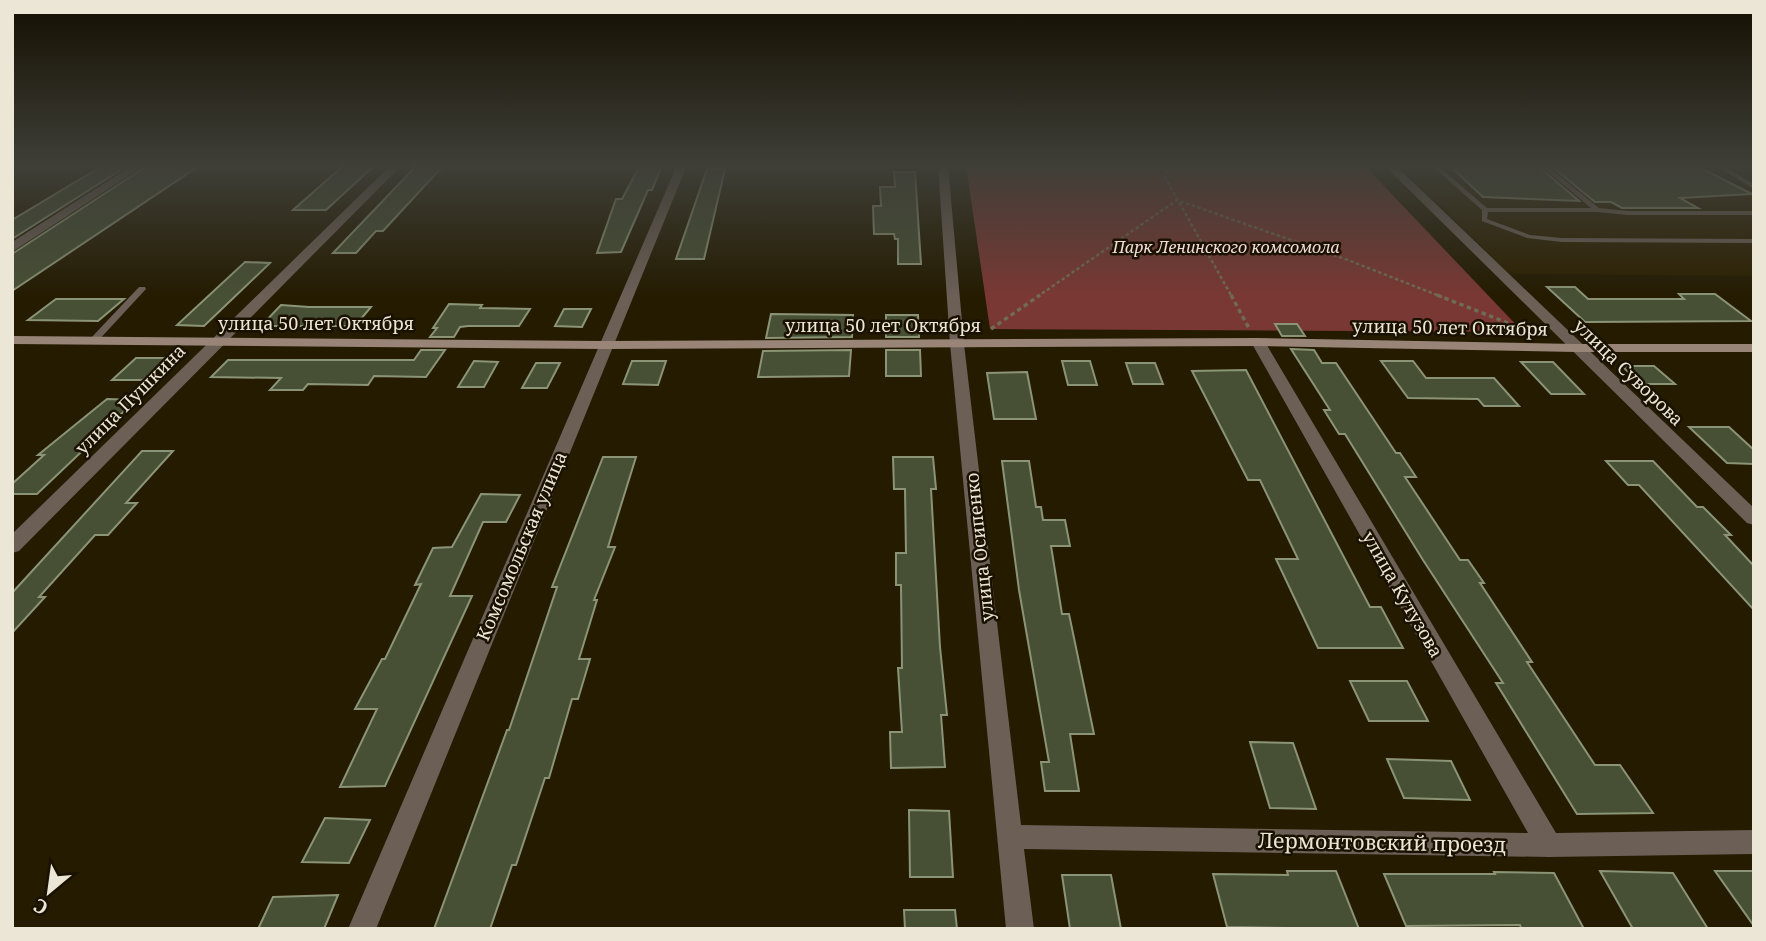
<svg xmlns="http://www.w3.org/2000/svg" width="1766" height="941" viewBox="0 0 1766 941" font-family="'Noto Serif',serif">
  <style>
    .built { fill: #2c2000 }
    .forest { fill: #793833 }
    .building { fill: #474f34; stroke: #8b9476; stroke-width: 2 }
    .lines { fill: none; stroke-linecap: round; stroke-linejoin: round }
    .path-far1 { stroke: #716a54; stroke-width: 2.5; stroke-dasharray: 3.5 2.5; stroke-linecap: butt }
    .path { stroke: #716a54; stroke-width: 3.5; stroke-dasharray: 4.5 3.5; stroke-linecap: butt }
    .lane { fill: #6b5f56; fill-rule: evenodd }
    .street { fill: #6b5f56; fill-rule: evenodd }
    .secondary { fill: #988578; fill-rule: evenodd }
    .labels { text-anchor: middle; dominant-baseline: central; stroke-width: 5; stroke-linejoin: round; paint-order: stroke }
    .far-park-label { font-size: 16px; font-style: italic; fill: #f1dbd9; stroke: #1a1100 }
    .street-label { font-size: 18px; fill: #ebe6d6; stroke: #1a1100 }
    .near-street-label { font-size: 21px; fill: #ebe6d6; stroke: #1a1100 }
  </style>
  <rect width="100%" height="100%" fill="#241b01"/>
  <path class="built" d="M1401 165H1754V276L1509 274Z"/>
  <path class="forest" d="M966 165H1364L1523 332 990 329Z"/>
  <path class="building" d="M344 165H375L326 210H293Z
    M417 165H444L383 231H376L356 253H333Z
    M640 165H662L652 190H648L621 252 597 253 616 199H622Z
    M1449 165 1538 166 1579 201 1483 197Z
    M1613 165 1699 167 1752 194 1680 198 1698 208H1622L1611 202H1595L1551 166 1617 167Z
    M102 166H127L12 239V220Z
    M147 166H199L12 291V254Z
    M707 169H725L704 259H676Z
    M894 172H915L921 264H898V239H895L894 234H874L873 206H881L880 187H895Z
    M245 262 270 263 204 326 177 325Z
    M1547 287H1575L1588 299H1684L1679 294H1715L1751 321 1585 322Z
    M56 299H124L98 321 28 320Z
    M449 304 482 305 480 308 530 309 519 326H468L460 327 454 337H430L437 328H433Z
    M281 305 309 307H371L355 326H261Z
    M564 309H591L582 327 555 326Z
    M771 314 853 315 852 337 766 338Z
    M886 315H918L919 337H886Z
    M1275 324H1297L1305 336H1282Z
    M1291 349 1314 350 1322 363H1336L1396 453H1400L1416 477H1405L1460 560H1468L1484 583H1480L1532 662H1527L1595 765H1620L1653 813 1577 814 1496 683H1503L1423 560 1345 434H1339L1324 410H1330Z
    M421 350H445L426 377 374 376 368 385 308 384 303 390H270L281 378 211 377 228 360H414Z
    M851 350 849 376 758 377 763 351Z
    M886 350H920L921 376H886Z
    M136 358H166L143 380H112Z
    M474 361 498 362 484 387H458Z
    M632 361H666L658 385 623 384Z
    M1062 361H1090L1097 385H1068Z
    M1381 361H1413L1426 378H1494L1519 406H1484L1478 399 1408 398Z
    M1521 362H1553L1584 394H1551Z
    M536 363H560L547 388H522Z
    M1126 363H1155L1163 384H1133Z
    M1622 366H1654L1675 384H1641Z
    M1246 370 1370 607H1381L1403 648H1318L1276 559H1298L1260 480H1248L1192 371Z
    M1027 372 1036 419H994L987 373Z
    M107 399 136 400 37 494H12V484L44 455H38Z
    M1689 427H1729L1754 450V464L1727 463Z
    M142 451H173L126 503H137L108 535H95L39 597H45L12 633V593Z
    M603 457H636L608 547H615L594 600H597L579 659H590L578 699H572L549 778H545L516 865H512L490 929H434L507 730H509L557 587H552Z
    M893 457H933L936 489H931L940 647 947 715H941L945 767 891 768 890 732H902L898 668H902L901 585H896V553H906L905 489H894Z
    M1002 461H1029L1036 507H1041L1043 520H1065L1070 546H1051L1062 614H1069L1094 734H1070L1079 791H1045L1041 762H1049L1019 590Z
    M1606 461H1653L1697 507H1703L1731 535H1725L1754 566V610L1639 485H1628Z
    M481 494 520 495 506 522H483L450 596H472L385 786 340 787 377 709H355L382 659H385L421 584 415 585 433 548 452 547Z
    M1350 681H1407L1428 721H1369Z
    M1250 742 1293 743 1316 809 1270 808Z
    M1387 759 1451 761 1470 800 1404 798Z
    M909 810 949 811 953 877H910Z
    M325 818 370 820 349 863 302 862Z
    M1287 871H1336L1359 929 1227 927 1213 874 1288 875Z
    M1600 871 1673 873 1708 929H1633Z
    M1715 871H1754V926Z
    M1494 872 1554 873 1584 929 1521 928 1520 925 1406 926 1384 874H1495Z
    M1062 875H1111L1121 929H1070Z
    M338 895 324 929H258L273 897Z
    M904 910H955L957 929H905Z"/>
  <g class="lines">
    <path class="path-far1" d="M1183 165 1167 169 1165 177 1232 297
      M1037 297 1177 200 1348 260 1442 297"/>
    <path class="path" d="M1231 295 1250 330
      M1437 295 1518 327
      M991 329 1040 295"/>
    <path class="lane" d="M1431 165H1437L1487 208H1591L1540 165H1546L1599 208 1628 211H1754V215H1628L1597 212H1488L1487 219 1530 235 1562 238 1754 239V243L1562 242 1527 238 1482 221V210Z
      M1715 165H1722L1754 184V189Z
      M139 287H145L146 289 96 343H90V339Z"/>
    <path class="street" d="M133 165H145L12 252V242Z
      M391 165H402L19 551 12 553V534Z
      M677 165H687L376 929H348Z
      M938 165H948L964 344 1021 825 1528 833 1251 342 1258 338 1265 342 1556 833 1754 830V854L1549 857 1024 849 1034 929H1006L950 344Z
      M1384 165H1395L1754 508V525L1747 523Z"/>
    <path class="secondary" d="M12 336 604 341 1258 338 1576 344H1754V352H1576L1258 346 604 349 12 344Z"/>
  </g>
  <linearGradient id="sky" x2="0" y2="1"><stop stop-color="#140f01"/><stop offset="0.56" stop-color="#3f3f38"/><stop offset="1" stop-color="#3f3f38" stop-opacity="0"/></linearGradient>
  <rect width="1766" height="296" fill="url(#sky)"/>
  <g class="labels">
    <g class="far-park-label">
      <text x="1226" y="247">Парк Ленинского комсомола</text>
    </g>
    <g class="street-label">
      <text x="316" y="323">улица 50 лет Октября</text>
      <text x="883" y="325">улица 50 лет Октября</text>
      <text transform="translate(1450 327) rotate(1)">улица 50 лет Октября</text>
      <text transform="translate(1629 372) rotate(44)">улица Суворова</text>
      <text transform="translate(130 399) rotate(-45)">улица Пушкина</text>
      <text transform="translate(521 546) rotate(-67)">Комсомольская улица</text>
      <text transform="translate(979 547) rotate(-96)">улица Осипенко</text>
      <text transform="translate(1403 594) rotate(60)">улица Кутузова</text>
    </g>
    <g class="near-street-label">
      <text transform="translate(1382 842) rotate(1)">Лермонтовский проезд</text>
    </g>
  </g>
  <rect width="1766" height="941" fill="none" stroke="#ebe6d6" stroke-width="28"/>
  <g transform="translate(49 892) rotate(209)" stroke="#1a1100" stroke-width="5" paint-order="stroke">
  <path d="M0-5L12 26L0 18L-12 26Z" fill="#ebe6d6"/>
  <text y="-10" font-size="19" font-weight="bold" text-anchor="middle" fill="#ebe6d6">С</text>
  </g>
</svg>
